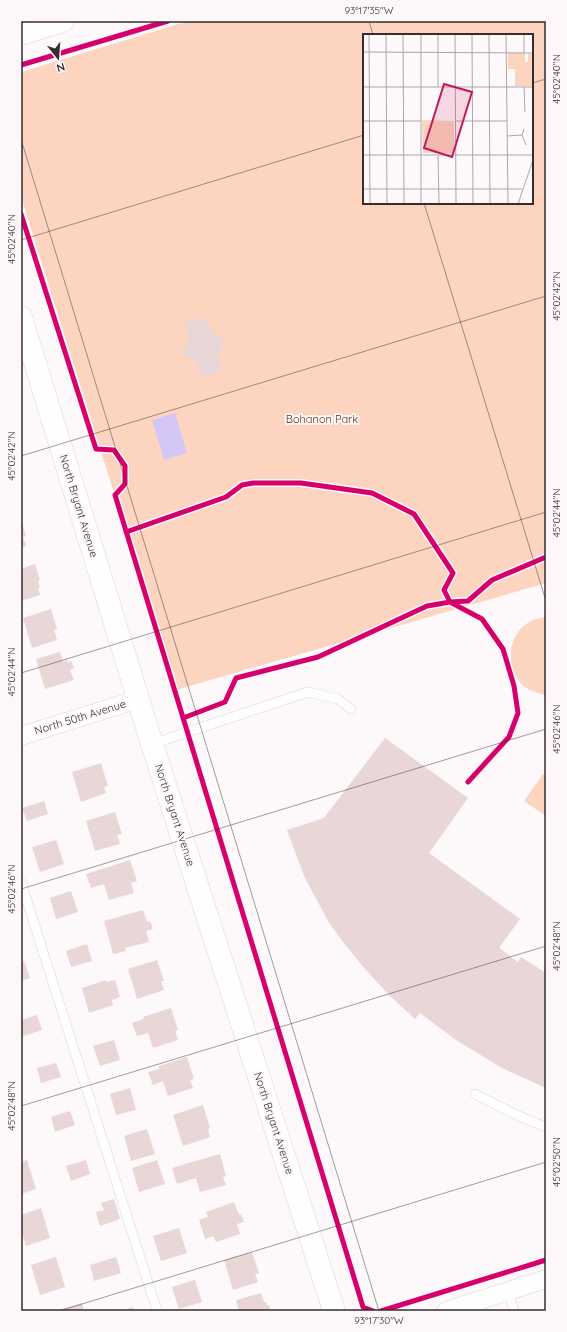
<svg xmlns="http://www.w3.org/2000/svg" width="567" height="1332" viewBox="0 0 567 1332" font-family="Quicksand,sans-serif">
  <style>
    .green { fill: #fcd4bf; fill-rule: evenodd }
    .water { fill: #d4c6f7 }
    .building { fill: #e9d6d7 }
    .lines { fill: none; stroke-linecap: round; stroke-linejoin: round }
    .lane-casing { stroke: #dad5d7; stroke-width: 10 }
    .street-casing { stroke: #dad5d7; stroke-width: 19 }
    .secondary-casing { stroke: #dad5d7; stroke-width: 23 }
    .lane { stroke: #fffefe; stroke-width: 9 }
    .street { stroke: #fffefe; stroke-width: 18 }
    .secondary { stroke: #fffefe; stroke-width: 22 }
    .cycleway-casing { stroke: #fef7f9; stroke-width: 8 }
    .cycleway { stroke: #d6006c; stroke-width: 5 }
    .ticks { fill: none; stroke: #342d2f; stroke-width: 1; stroke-opacity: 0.45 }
    .labels { text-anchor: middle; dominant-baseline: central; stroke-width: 4; stroke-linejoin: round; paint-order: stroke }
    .park-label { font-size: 11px; fill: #613416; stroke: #fef7f9 }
    .street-label { font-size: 11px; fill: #342d2f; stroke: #fef7f9 }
    .inset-road { fill: none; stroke: #ada7a9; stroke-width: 1 }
    .view { fill: #c2185b; fill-opacity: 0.15; stroke: #c2185b; stroke-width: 2 }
    .inset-edge { fill: none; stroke: #342d2f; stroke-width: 2 }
    .neatline { fill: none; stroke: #342d2f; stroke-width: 1.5 }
    .ticks-label { font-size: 10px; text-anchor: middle; fill: #342d2f }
  </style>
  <rect width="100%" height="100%" fill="#fdf8fa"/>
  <path class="green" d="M188 21H546V583L176 690 21 197V72ZM364 35H532V203H364Z
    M546 617V695H545C540 693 533 692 528 689 519 684 515 675 512 666 508 648 514 630 531 621 535 619 541 618 546 617Z
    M543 774 546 776V816L524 801Z"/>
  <path class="water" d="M175 413 187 453 164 460 152 420Z"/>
  <path class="building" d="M206 317 212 333 225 340 218 354 223 370 201 377 196 361 181 354 189 339 184 324Z
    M21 519 26 536 23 537 26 546 21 548Z
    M35 564 40 580 38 581 40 587 38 588 40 595 21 601V569Z
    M51 609 57 629 54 630 57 640 32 648 23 618Z
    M60 652 63 662 67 660 68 663 71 661 74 668 70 670 74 680 45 689 36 659Z
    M385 738 468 798 429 853 520 919 499 948 518 962 521 957 546 973V1088L502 1068 456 1040 420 1013 415 1019 389 995 365 969 343 942 328 921 304 876 287 830 324 818Z
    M101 763 108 786 104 787 106 793 81 802 72 772Z
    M44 801 48 814 27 821 22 808Z
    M115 812 122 834 117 835 120 844 95 851 86 821Z
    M56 840 64 864 40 872 32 847Z
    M130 860 137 881 131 883 134 893 109 900 104 884 91 888 86 874Z
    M71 891 78 912 56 919 50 898Z
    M143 910 147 922 150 921 153 929 146 931 149 942 125 948 126 951 113 954 104 921Z
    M87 944 92 961 71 967 66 951Z
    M157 960 164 981H161L164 990 137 999 128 969Z
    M24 961 30 978 21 981V962Z
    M106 980V982L115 980 120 997 112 1000 113 1005 89 1013 82 988Z
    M171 1008 178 1030 175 1031 178 1040 153 1048 148 1033 137 1036 132 1023 144 1019 143 1017Z
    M37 1015 42 1030 21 1037V1020Z
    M114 1040 120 1060 100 1066 93 1046Z
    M187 1057 194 1079 190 1080 193 1088 168 1096 163 1081 153 1085 148 1072 159 1069V1066Z
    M56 1063 61 1077 41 1083 37 1068Z
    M130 1088 136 1110 116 1115 110 1094Z
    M203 1105 210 1128 208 1129 210 1137 183 1146 173 1115Z
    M70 1111 75 1125 55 1132 51 1117Z
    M147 1129 155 1154 131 1161 124 1136Z
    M220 1154 226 1176 223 1177 226 1185 200 1192 196 1178 177 1184 172 1168Z
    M27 1160 36 1189 21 1194V1162Z
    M86 1160 90 1174 71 1181 66 1166Z
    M157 1160 165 1184 139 1192 132 1168Z
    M114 1199 120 1219 100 1226 96 1212 104 1210 101 1203Z
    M234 1202 239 1215 241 1214 244 1222 237 1224 240 1234 216 1242 213 1236 205 1239 199 1220 208 1217 206 1212Z
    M41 1208 50 1238 26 1246 21 1229V1215Z
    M179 1228 187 1253 161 1261 153 1236Z
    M252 1252 259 1273 255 1274 258 1282 233 1290 224 1260Z
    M56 1257 65 1287 40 1295 31 1265Z
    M116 1257 121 1273 94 1281 90 1265Z
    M195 1280 202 1302 179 1309 172 1287Z
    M261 1293 264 1302H266L267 1305H269L271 1311H239L236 1300Z
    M82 1303 84 1311H55Z
    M133 1307 134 1311H121Z"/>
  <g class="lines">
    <g class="lane-casing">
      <path id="lane" d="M152 744 308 692 338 699 351 709
        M21 882 157 1311
        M475 1094 521 1117 546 1127
        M508 1291 514 1311"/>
    </g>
    <g class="street-casing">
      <path id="street" d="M21 736 139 699
        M446 1311 546 1279"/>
    </g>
    <g class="secondary-casing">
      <path id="secondary" d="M21 34 63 21
        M21 317 152 744 334 1311"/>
    </g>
    <use href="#lane" class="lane"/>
    <use href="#street" class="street"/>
    <use href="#secondary" class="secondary"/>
    <g class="cycleway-casing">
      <path id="cycleway" d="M21 65 168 21
        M21 214 96 449 114 450 125 466V484L115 495 363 1307 373 1311
        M126 532 226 497 242 485 253 483H301L372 493 414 514 453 573 444 590 450 602 482 619 503 649 514 686 518 713 509 737 468 782
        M183 718 225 702 236 678 318 657 427 606 450 602 468 601 492 580 546 557
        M381 1311 546 1260"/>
    </g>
    <use href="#cycleway" class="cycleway"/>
  </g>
  <path class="ticks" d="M369 21 373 35M21 23 27 21M532 83 546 79M21 139 379 1311M424 203 546 601M21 240 364 135M21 456 546 296M21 673 546 512M21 889 546 729M21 1106 546 946M59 1311 546 1162"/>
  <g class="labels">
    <g class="park-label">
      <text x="322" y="419">Bohanon Park</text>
    </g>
    <g class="street-label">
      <text transform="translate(79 506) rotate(73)">North Bryant Avenue</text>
      <text transform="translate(80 717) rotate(-17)">North 50th Avenue</text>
      <text transform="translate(175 815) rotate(72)">North Bryant Avenue</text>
      <text transform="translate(274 1123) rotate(72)">North Bryant Avenue</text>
    </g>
  </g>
  <g transform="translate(363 34)">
    <rect width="170" height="170" fill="#fdf8fa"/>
    <path d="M145 19H162V28H165V20H170V52H152V35H145ZM59 86 91 87V119H60Z" fill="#fcd4bf"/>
    <path class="inset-road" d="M6 0 7 170M23 0 24 170M40 0 41 170M58 0V170M75 0V53M92 0 93 170M109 0 110 170M126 0 127 170M143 0 145 170M161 0V19M0 18 170 19M0 53H170M161 53 162 78M0 87H58M92 87H144M161 95 159 101 163 111M144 102 159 101M0 121H170M75 121 76 170M0 155H159M155 170 170 126"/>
    <path class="view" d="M81 50 109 58 89 123 61 114Z"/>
    <rect width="170" height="170" class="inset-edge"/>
  </g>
  <rect width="567" height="1332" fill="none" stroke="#fef7f9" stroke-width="44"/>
  <g transform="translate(58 58) rotate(163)" stroke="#fef7f9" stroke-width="3" paint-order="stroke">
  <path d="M0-3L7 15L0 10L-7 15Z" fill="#342d2f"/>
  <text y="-6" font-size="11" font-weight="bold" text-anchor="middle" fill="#342d2f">N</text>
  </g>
  <rect x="22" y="22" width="523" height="1288" class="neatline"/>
  <g class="ticks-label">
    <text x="369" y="14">93°17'35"W</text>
    <text transform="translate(556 79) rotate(-90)" y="4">45°02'40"N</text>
    <text transform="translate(11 239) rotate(-90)" y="4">45°02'40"N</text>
    <text transform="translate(556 296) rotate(-90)" y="4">45°02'42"N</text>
    <text transform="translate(11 456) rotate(-90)" y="4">45°02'42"N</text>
    <text transform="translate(556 513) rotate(-90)" y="4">45°02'44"N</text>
    <text transform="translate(11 672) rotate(-90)" y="4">45°02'44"N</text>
    <text transform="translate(556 729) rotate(-90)" y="4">45°02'46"N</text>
    <text transform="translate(11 889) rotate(-90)" y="4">45°02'46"N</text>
    <text transform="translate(556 946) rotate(-90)" y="4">45°02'48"N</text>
    <text transform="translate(11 1106) rotate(-90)" y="4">45°02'48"N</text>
    <text transform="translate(556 1162) rotate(-90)" y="4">45°02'50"N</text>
    <text x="379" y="1324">93°17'30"W</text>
  </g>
</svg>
